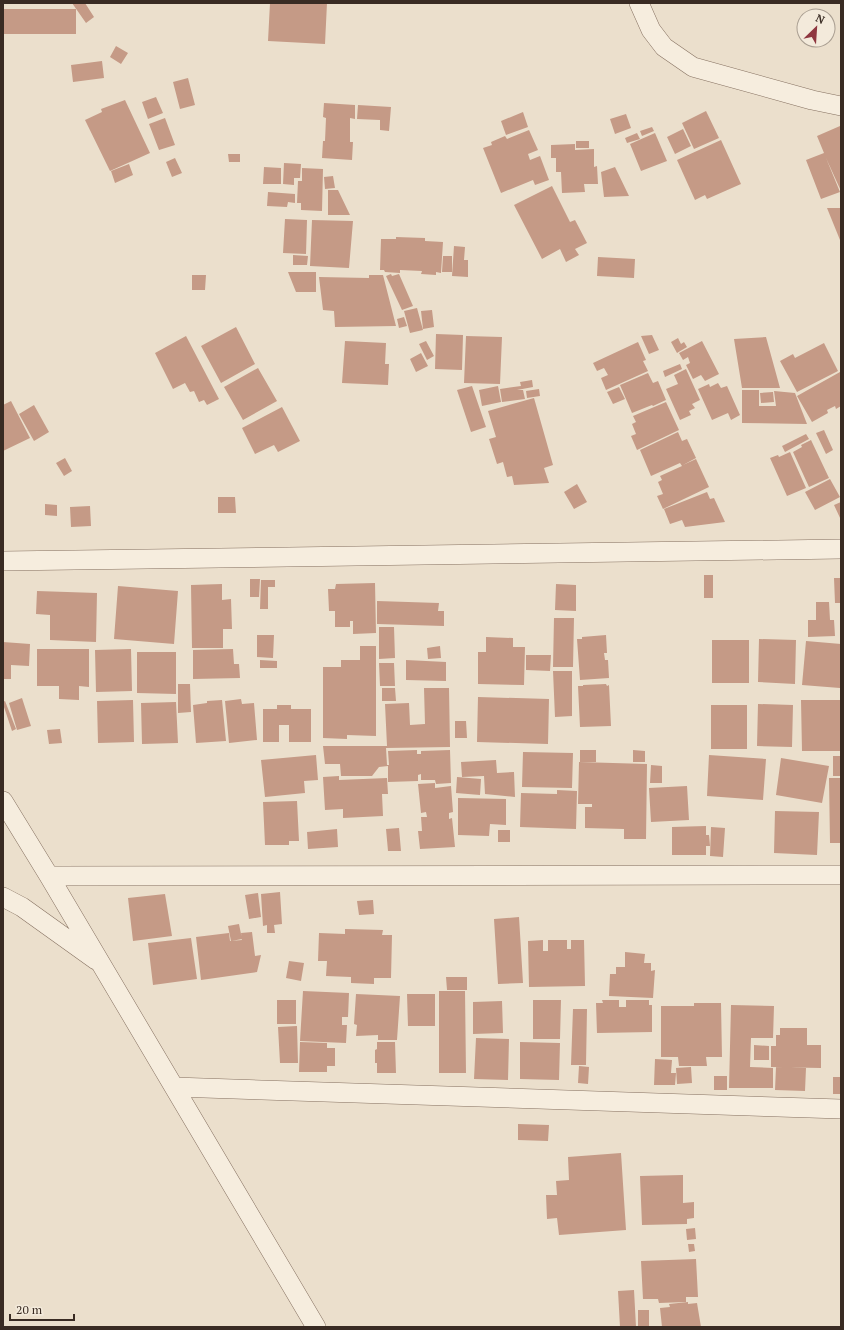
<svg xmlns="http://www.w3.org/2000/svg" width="844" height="1330" viewBox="0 0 844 1330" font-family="'PT Serif',serif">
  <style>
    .building { fill: #c59a86 }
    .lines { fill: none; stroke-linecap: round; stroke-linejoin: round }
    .street-casing { stroke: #867161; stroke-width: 20 }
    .street { stroke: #f6edde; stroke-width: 19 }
  </style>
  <rect width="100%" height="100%" fill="#ebdfcc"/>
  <path class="building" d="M72 3H85L94 17 86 23Z
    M270 3H327L325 44 268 41Z
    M3 9H76V34H3Z
    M116 46 128 53 121 64 110 57Z
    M102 61 104 78 73 82 71 65Z
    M188 78 195 105 180 109 173 82Z
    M156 97 163 113 148 119 142 102Z
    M125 100 150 153 110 171 85 120 102 112 101 109Z
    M324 103 355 105V119L350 118V142H353L352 160 322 158 323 141H325L326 118 323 117Z
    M358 105 391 107 389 131 380 130V120L357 119Z
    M706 111 719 138 694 149 682 123Z
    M523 112 528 127 506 135 501 121Z
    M626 114 631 128 615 134 610 119Z
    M165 118 175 145 159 150 149 124Z
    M840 126 841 129V191L826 158 840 192 821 199 806 160 824 153 817 136Z
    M652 127 654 131 642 136 640 131Z
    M683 129 691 146 675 154 667 137Z
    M529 130 538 150 528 154 530 160 540 156 549 180 535 185 533 180 501 193 483 148 492 145 491 142 505 136 507 139Z
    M637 133 640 139 627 143 625 138Z
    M655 133 667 161 641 171 630 144Z
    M721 140 741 184 707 199 705 195 695 200 677 160Z
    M576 141H589V148H576Z
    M575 144V150L594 149V167L597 166 598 184H584L585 192 562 193 561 172H556V158H551V145Z
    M228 154H240V162H229Z
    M175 158 182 173 172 177 166 162Z
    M284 163 301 164 300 178H294V185L283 184Z
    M129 164 133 175 115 183 111 171Z
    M264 167 281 168V184H263Z
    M615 167 629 196 604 197 601 172Z
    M302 168 323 169 322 211 301 210V203H297L298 181H302Z
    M333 176 335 188 325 189 324 177Z
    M552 186 570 222 575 220 587 243 575 249 579 255 566 262 560 249 542 259 514 205Z
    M328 190H338L350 215H328Z
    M268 192 295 194V203L288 202 287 207 267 206Z
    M827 208H841V240H840Z
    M285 219 307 220 306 254 283 253Z
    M312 220 353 221 349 268 310 266Z
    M396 237 425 238V241L443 242 441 273 436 272V275L421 274 422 271 400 270V273L385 272 384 270H380L381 239H396Z
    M454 246 465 247 464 260H468V277L452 276Z
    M293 255 308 256 307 265H293Z
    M443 256H452V272H442Z
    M598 257 635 259 634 278 597 276Z
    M288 272H316V292H296Z
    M391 274 392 276 399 274 413 306 402 310 386 276Z
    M192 275H206L205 290H192Z
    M369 275H383L396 326 335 327 334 311 323 310 319 277 369 278Z
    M417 308 423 330 410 333 404 311Z
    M432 310 434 327 423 329 421 311Z
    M404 317 407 326 399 328 397 319Z
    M236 327 255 364 221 383 201 346Z
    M436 334 463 335 462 370 435 369Z
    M652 335 659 350 649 354 641 336Z
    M186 336 219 399 207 405 204 400 199 402 194 391 190 392 185 383 173 389 155 353Z
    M466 336 502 337 500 384 464 383Z
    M766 337 780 388H742L734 339Z
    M678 338 681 344 684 342 687 347 677 353 671 342Z
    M345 341 386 343 385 364H389L388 385 342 383Z
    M426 341 434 356 427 360 419 344Z
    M702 341 719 374 705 381 701 375 693 379 686 365 690 363 688 357 683 360 679 353Z
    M638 342 646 360 643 361 648 371 606 390 601 378 608 375 604 368 597 371 593 363Z
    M824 343 838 371 797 392 780 361 793 354 795 358Z
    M421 353 428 366 416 372 410 359Z
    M680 364 682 369 665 377 663 371Z
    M258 368 277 401 243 420 224 387Z
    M686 369 700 400 692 404 695 408 689 411 691 415 680 420 666 389 678 384 674 375Z
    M840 372 841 406 836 409 835 406 827 410 828 413 812 422 797 396Z
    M648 373 653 383 658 381 666 400 653 406 652 405 632 413 620 385Z
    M532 380 533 387 517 390H523L525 399 502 402 500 389 521 386 520 382Z
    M718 383 721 388 727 386 740 415 731 420 728 413 712 420 698 389 709 384 710 387Z
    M472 386 486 427 471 432 457 390Z
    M498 386 501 402 482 406 479 390Z
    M619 387 625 399 613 404 607 392Z
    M539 389 540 396 527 398 526 391Z
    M742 390H759V406H776L774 391 795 393 807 424 742 423Z
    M773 392 774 402 761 403 760 393Z
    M534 398 553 465 544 468 549 483 514 485 512 476 507 477 503 462 497 464 489 439 496 437 488 411Z
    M11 401 30 438 3 451V405Z
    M666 402 679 430 637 450 631 436 636 434 632 424 636 422 633 416Z
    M34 405 49 432 34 441 19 414Z
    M282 407 300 441 278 452 274 445 255 454 242 428Z
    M824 430 833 450 826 454 816 433Z
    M678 432 682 441 687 439 696 458 683 465 696 459 709 487 663 509 657 496 663 494 658 482 662 480 660 476 682 466 680 463 651 476 640 450Z
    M806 434 809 439 785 452 782 446Z
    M811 440 829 478 809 487 793 452 802 447 801 445Z
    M790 452 806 488 787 496 770 458 778 455 779 457Z
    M65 458 72 471 64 476 56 463Z
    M830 479 840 497 815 510 805 492Z
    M577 484 587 502 574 509 564 492Z
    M707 492 710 499 714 498 725 522 685 527 682 520 670 524 664 509Z
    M218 497H235L236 513H218Z
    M841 502V520L834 505Z
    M45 504 57 505V516L45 515Z
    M90 506 91 526 71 527 70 507Z
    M704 575H713V598H704Z
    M834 578H841V603H835Z
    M250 579H260L259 597H250Z
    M261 580H275V587H268V609H260Z
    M375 583 376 633 353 634V621H350V627H335V611H329L328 589H335L336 584Z
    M222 584V600L231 599 232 629H223V648H192L191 585Z
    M556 584 576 585V611L555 610Z
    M118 586 178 591 174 644 114 639Z
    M37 591 97 593 96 642 50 640V615L36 614Z
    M377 601 439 603 438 611H444V626L377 624Z
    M816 602H829L830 620H834L835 636 808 637V620H816Z
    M554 618H574L573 667H553Z
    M379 627H394L395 658 379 659Z
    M257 635H274L273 658 257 657Z
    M606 635 607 653H604L605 660H608L609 678 580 680 577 639H582V637Z
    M486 637 513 638V647H525L524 685 478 684V652H486Z
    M759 639 796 640 795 684 758 682Z
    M712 640H749V683H712Z
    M806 641 841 644 840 688 802 685Z
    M3 642 30 644 29 666 11 665V679H3Z
    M360 646H376V736L347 735V739L323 738V667H341V660H360Z
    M440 646 441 658 428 659 427 648Z
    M37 649H89V687L79 686V700L59 699V686H37Z
    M131 649 132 691 96 692 95 650Z
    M233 649 234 664H239L240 678 193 679V650Z
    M137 652H176V694L137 693Z
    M526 655H551L550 671 526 670Z
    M260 660 277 661V668H260Z
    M406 660 446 662V681L406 680Z
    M379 663H394L395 686H380Z
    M553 671H572V716L555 717Z
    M178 684H190L191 712 178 713Z
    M606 684 607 686 609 685 611 726 580 727 578 686H583V685Z
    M382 688H395L396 701H382Z
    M424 688H449L450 747 386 748 387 765H389L388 751 417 750V754H421V751L450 750 451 783 436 784 435 780H421V774L418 775V781L388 782V766L379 767 372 776H341L340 764H325L323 746H387L385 704 409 703 410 725 425 724Z
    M478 697 549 699 548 744 477 742Z
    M22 698 31 726 17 730 9 703Z
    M241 699 242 704 254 703 257 740 229 743 225 701Z
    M133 700 134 742 98 743 97 701Z
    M222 700 226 741 196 743 193 705 207 703V701Z
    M801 700H841V751H802Z
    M5 701 16 729 12 731 3 704V702Z
    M176 702 178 743 142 744 141 703Z
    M758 704 793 705 792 747 757 746Z
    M277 705H291V709H311V742H289V725H279V742H263V709H277Z
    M711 705H747V749H711Z
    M455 721H466L467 738H455Z
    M60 729 62 743 49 744 47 730Z
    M580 750H596V762H580Z
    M633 750 645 751V762H633Z
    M523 752 573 753 572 788 522 787Z
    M316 755 318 780 304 781 305 793 265 797 261 760Z
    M709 755 766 759 763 800 707 796Z
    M833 756H841V776H833Z
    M781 758 829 766 822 803 776 795Z
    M496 760 497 773 514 772 515 797 485 794 484 776 462 777 461 762Z
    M579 762 647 764 646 839H624V829L585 828V807H592V804H578Z
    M651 765 662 766V783H650Z
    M339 776V780L387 778 388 794H382L383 816 343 818V809L325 810 323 777Z
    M457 777 481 779 480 795 456 793Z
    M829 778H841V843H830Z
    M435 783V788L451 786 453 812 449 813V819L452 818 455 847 420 849 418 831H422L421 817H427L426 812 421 813 418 784Z
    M687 786 689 820 651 822 649 788Z
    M557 790 577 791 576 829 520 827 521 793 557 794Z
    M458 798 506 799V825L490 824 489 836 458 835Z
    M297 801 299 841H289V845H265L263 802Z
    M775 811 819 812 817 855 774 853Z
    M706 826V835H709L710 846H706V855H672V827Z
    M711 827 725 828 723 857 710 856Z
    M399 828 401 851H388L386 829Z
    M337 829 338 847 308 849 307 832Z
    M498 830H510V842H498Z
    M280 892 282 924 274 925 275 933H267V925L263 926 261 894Z
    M258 893 261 917 249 919 245 895Z
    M165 894 172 936 133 941 128 898Z
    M373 900 374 914 359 915 357 901Z
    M519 917 523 983 498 984 494 919Z
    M239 924 242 939 231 941 228 926Z
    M345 929 383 930 382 935H392L391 978H374V984L351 983V977L326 976 327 961H318L319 933 345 934Z
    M252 932 255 956 261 955 257 972 201 980 196 937 229 933 230 941 242 940 241 933Z
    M191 938 197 979 153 985 148 943Z
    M543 940V951H548V940H567V949H571V940H584L585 986 529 987 528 941Z
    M625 952 645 954 644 963H651V971L655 970 653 998 609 996 610 974H616V967H625Z
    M289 961 304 963 301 981 286 978Z
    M446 977H467V990H447Z
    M303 991 349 993 348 1017H342V1025H347L346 1043 300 1041Z
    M439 991H465L466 1073H439Z
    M356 994 400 996 397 1040H378V1035L356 1036 357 1025 354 1024Z
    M407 994H435V1026H408Z
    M277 1000H296V1024H277Z
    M533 1000H561L560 1039H533Z
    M602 1000H619V1007H626V1000H649V1005H652V1032L597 1033 596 1003H603Z
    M502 1001 503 1033 473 1034V1002Z
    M694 1003H721L722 1057H706L707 1066H679L678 1057H661V1006H694Z
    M731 1005 774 1006 773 1038H751L750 1067 773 1068V1088H729Z
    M573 1009H587L586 1065H571Z
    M297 1026 298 1063H280L278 1027Z
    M780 1028H807V1045H821V1068L771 1067V1046H776V1035H780Z
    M476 1038 509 1039 508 1080 474 1079Z
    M300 1042 327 1043V1048H335V1066H327V1072H299Z
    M377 1042H395L396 1073H377V1063H375V1050L377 1049Z
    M520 1042 560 1043 559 1080 520 1079Z
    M754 1045 769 1046V1060H754Z
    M655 1059 672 1060 671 1073H676L675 1085H654Z
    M579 1066 589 1067 588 1084 578 1083Z
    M691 1067 692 1083 677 1084 676 1068Z
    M776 1067 806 1068 805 1091 775 1090Z
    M714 1076H727V1090H714Z
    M833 1077H841V1094H833Z
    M518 1124 549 1125 548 1141 518 1140Z
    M621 1153 626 1230 559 1235 557 1218 547 1219 546 1195H557L556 1181 569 1180 568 1157Z
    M683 1175V1203L694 1202V1218L687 1219V1224L642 1225 640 1176Z
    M695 1228 696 1239 687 1240 686 1229Z
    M688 1244H694L695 1251 689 1252Z
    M696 1259 698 1297H686V1302L659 1303 658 1299H643L641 1261Z
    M634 1290 636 1327H620L618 1291Z
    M688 1302V1304L697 1303 701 1327H662L660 1308 670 1307 669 1304Z
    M638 1310H649V1326H638Z"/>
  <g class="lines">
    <g class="street-casing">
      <path id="street" d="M639 3 651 30 664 47 693 67 812 100 841 106
        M3 561 841 549
        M3 801 49 876 316 1327
        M49 876 841 875
        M3 897 22 907 96 960
        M174 1087 841 1109"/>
    </g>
    <use href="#street" class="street"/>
  </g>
  <rect width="844" height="1330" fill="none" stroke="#392b23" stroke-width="8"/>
  <g transform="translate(816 28) rotate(25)"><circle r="19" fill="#f3eadb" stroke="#a99e91"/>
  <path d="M0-3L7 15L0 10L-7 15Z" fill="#8f3740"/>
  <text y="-6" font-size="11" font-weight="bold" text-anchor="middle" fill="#392b23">N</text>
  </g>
  <path d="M10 1314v6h64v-6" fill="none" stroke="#392b23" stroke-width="2"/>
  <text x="16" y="1314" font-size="12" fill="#392b23" stroke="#f3eadb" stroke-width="3" paint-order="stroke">20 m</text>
</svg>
